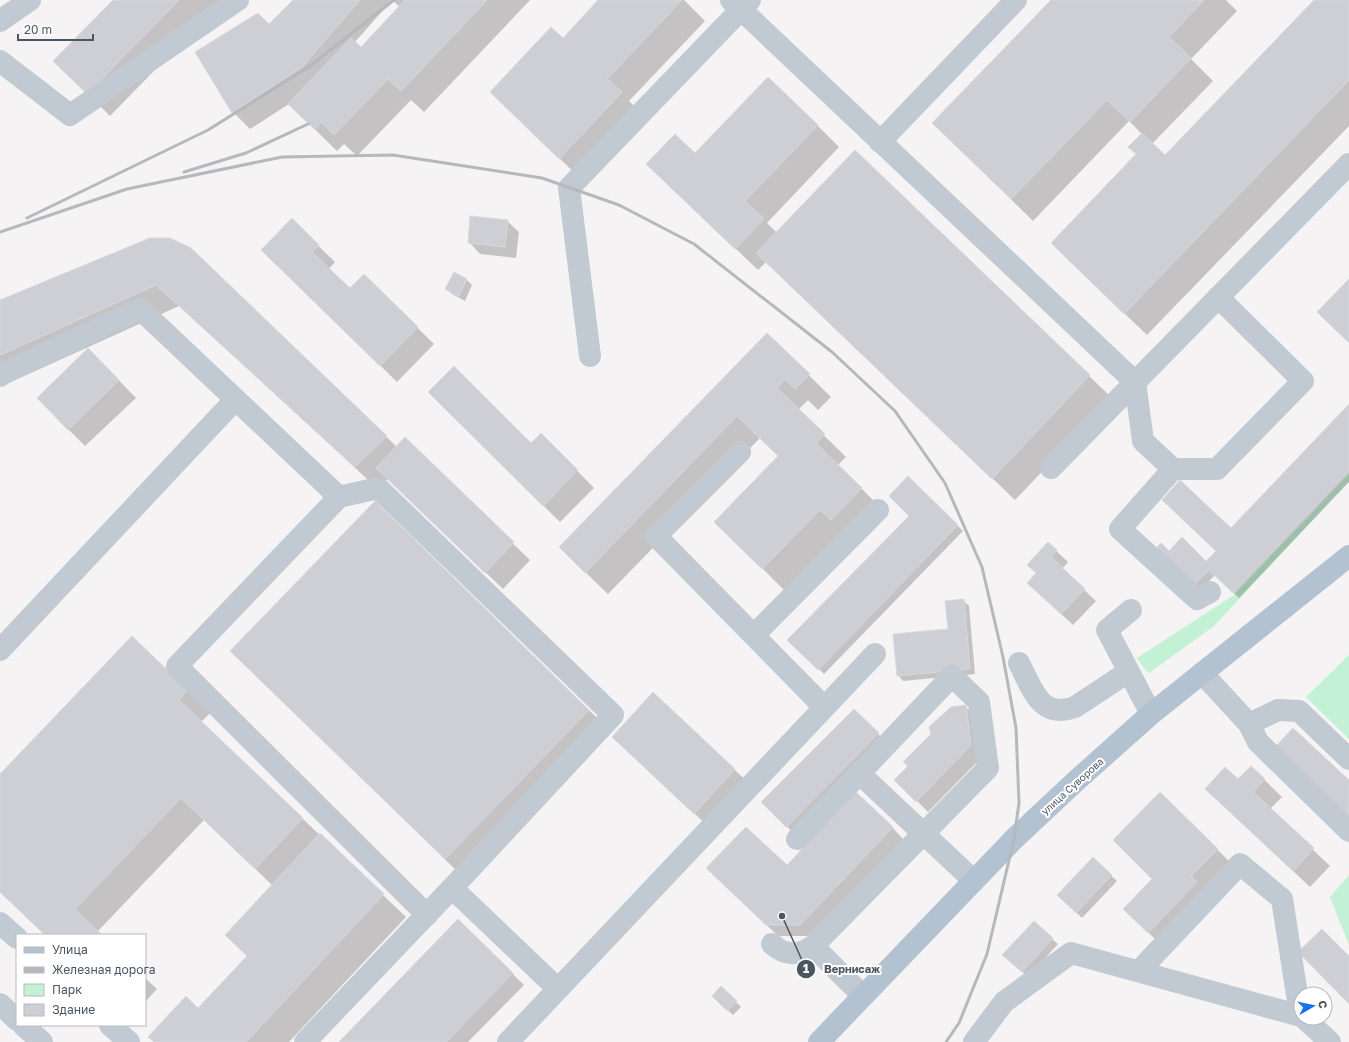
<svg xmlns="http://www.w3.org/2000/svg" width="1349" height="1042" viewBox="0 0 1349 1042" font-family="'Golos Text',sans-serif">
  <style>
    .green { fill: #c3f1d5 }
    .shadow { fill: #0003; fill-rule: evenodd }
    .building { fill: #cdcfd5; stroke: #d7d9de }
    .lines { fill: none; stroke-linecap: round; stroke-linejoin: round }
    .minor { stroke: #c1cad2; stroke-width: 22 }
    .major { stroke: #b3c2d1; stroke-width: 22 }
    .rail { stroke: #b5b8bd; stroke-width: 3 }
    .labels { text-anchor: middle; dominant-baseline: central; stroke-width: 4; stroke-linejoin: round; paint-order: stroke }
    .street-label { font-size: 10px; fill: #4a5661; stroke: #fff }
    .leader { fill: none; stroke: #4a5661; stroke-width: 1.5 }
    .callout-dot { fill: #4a5661; stroke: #fff; stroke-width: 1.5 }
    .mark-label { font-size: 12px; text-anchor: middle; font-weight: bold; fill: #fff }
    .callout-label { font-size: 11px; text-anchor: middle; font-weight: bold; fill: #4a5661; stroke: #fff; stroke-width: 4; stroke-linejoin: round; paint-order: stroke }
  </style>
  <rect width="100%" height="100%" fill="#f5f3f3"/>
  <path class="green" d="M1349 474V481L1214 626 1149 673 1144 668 1137 658 1234 595Z
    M1349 655V739L1306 697Z
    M1349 875V945L1330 897Z"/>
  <path class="shadow" d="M114 0H223L110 116 77 83Z
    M295 0H530L424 112 411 100 357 156 344 144 337 151 289 104 250 129 233 112 269 25ZM392 0 400 7 361 48 355 42Z
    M600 0H684L705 21 629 101 643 115 582 180 513 114 563 39Z
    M1052 0H1226L1237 11 1191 59 1213 81 1152 144 1165 156 1316 0H1349V126L1147 335 1074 265 1137 155 1142 134 1129 121 1033 221 956 145Z
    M817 125 839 147 767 223 777 233 855 151 1112 398 1015 500 766 262 758 270 670 186 695 155Z
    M292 220 335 262 329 269 350 290 364 275 434 344 397 382 263 250Z
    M507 221 519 232 516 258 480 254 469 242Z
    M190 249 397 447 405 439 530 560 503 589 388 479 378 489 179 306 0 387V301Z
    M454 273 467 280 472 285 465 301 452 294 446 289Z
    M767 334 831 397 818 410 808 400 798 410 846 457 838 465 884 511 785 591 716 522 779 457 760 438 608 594 582 569Z
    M105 366 136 398 85 446 68 429Z
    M429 392 531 444 541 434 594 488 560 522Z
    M1349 405V482L1239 598 1215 575 1200 590 1169 552 1206 562 1217 551 1231 530Z
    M908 478 963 531 824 674 789 640 910 516Z
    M1048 543 1068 562 1062 569 1096 601 1073 625 1040 594 1037 574Z
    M963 600 969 606 975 674 903 681 898 675 949 630Z
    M132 637 210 713 201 722 406 917 289 1042H155L198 1009 248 956 273 886 204 820 97 932 101 935H45L0 892V776Z
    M248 667 589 710 606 727 462 876Z
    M653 694 752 786 712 830 613 737Z
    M965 706 977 718 982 757 928 812 896 780Z
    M854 710 889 745 798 838 763 802Z
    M1251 767 1282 797 1270 809 1330 866 1310 887 1206 789 1238 781Z
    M1160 794 1229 861 1160 944 1125 909 1154 879Z
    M892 827 903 839 812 936H778L719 879 787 867Z
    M1093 859 1117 881 1082 918 1058 895Z
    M458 920 524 985 468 1042H340Z
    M1052 939 1058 944 1028 977 1009 960Z
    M145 978 157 989 145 1002Z
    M713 996 736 1002 741 1007 733 1015Z"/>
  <path class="building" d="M113 0H179L87 94 53 61Z
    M293 0H360L302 67 232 113 195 52 258 13 269 24Z
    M405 0H487L401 91 388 79 334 135 321 122 315 130 288 104 351 38 361 47Z
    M598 0H682L607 79 622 92 559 159 490 92 551 27 563 38Z
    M1051 0H1204L1169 37 1191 58 1130 122 1107 100 1011 199 932 123Z
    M1314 0H1349V80L1124 314 1051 243 1136 154 1128 147 1142 133 1165 155Z
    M768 77 818 125 745 201 764 219 735 249 646 164 675 134 695 153Z
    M855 150 1090 375 992 479 756 253Z
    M470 216 508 220 505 247 468 243Z
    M292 218 319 245 312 252 350 288 364 274 418 327 380 366 261 250Z
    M150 238H170L191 248 387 436 355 467 156 285 0 355V300Z
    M454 272 467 279 459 296 445 289Z
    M1349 279V343L1317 312Z
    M767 333 810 374 795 389 785 379 777 388 825 434 816 443 862 488 831 520 820 510 762 569 714 522 778 456 737 416 585 573 559 547Z
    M88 348 119 380 68 430 37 398Z
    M454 366 531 443 541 433 578 470 543 506 428 392Z
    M1349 404V471L1233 593 1209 570 1194 585 1156 548 1161 543 1169 551 1182 537 1206 561 1216 551 1162 500 1180 480 1231 528Z
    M405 437 514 542 485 573 376 468Z
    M908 476 958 525 818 670 787 640 909 516 889 496Z
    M375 501 589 710 445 859 230 651Z
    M1048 542 1057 550 1051 557 1085 589 1061 614 1027 583 1036 573 1027 565Z
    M964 599 970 669 897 676 893 634 948 629 945 601Z
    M132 636 188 690 179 700 303 818 255 869 181 798 75 909 102 935H45L0 892V774Z
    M653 692 735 769 694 814 612 737Z
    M966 705 971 745 916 802 894 780 908 766 903 762 931 734 929 727 951 707Z
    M854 709 879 733 786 827 761 802Z
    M1293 728 1349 780V816L1275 747Z
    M1251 766 1265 779 1253 792 1314 848 1293 871 1205 789 1225 767 1238 779Z
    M856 792 893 827 800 925H766L706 868 746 827 787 865Z
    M1160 792 1218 849 1191 876 1197 882 1148 933 1123 909 1152 879 1113 840Z
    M320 833 384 894 246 1042H154L148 1037 186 996 198 1008 247 956 225 935Z
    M1093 857 1112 875 1076 913 1057 895Z
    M458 919 513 973 446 1042H339Z
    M1034 921 1053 938 1022 972 1002 955Z
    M1322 929 1349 956V1004L1298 952Z
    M721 986 737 1001 727 1011 712 996Z"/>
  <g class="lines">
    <path class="minor" d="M731 0 1135 382 1143 441 1173 469 1120 529 1197 599 1210 592
      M0 21 30 0
      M0 61 70 115 238 0
      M880 142 1016 0
      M590 356 569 188 750 0
      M0 376 4 373 140 309 339 497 378 488 613 715 452 888 305 1042
      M740 452 656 536 824 707
      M1051 468 1349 164
      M1173 469H1217L1303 381 1218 297
      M339 497 177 666 427 915
      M1131 610 1107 630 1151 714
      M754 635 878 510
      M0 650 235 400
      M1019 663C1032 688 1040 720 1075 707L1128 672
      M1202 673 1249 724 1278 710 1299 711 1349 759
      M1249 724 1258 742 1349 831
      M860 774 973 880
      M452 888 558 989
      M0 923 17 938
      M772 944C785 956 799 956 813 946L988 768 979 702 952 676 797 839
      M813 946 863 996
      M1139 971 1240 864 1282 899 1300 1014
      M0 1004 17 1020
      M1304 1018 1330 1042
      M23 1025 42 1042
      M110 1025 129 1042
      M508 1042 875 654
      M974 1042 1004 1002 1071 953 1301 1016"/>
    <path class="major" d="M819 1042 1014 839 1077 780 1151 714 1349 556"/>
    <path class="rail" d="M184 172 246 153 308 124
      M27 218 208 130 310 66 394 0
      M0 232 127 189 282 157 393 155 542 178 619 205 694 244 832 352 895 411 945 483 982 567 1003 657 1016 728 1019 803 1014 839 987 954 959 1023 946 1042"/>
  </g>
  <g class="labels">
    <g class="street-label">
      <text transform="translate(1072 786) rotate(-42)">улица Суворова</text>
    </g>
  </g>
  <path class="leader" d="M782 916L806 969"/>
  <g class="callout-dot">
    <circle cx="782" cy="916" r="4"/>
    <circle cx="806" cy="969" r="10"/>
  </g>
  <g class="mark-label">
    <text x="806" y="973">1</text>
  </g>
  <g class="callout-label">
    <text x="852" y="973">Вернисаж</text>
  </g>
  <rect x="16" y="934" width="130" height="92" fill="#ffffff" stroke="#b7bbc0"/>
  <rect x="24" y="947" width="20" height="6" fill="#b3c2d1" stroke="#b7bbc0"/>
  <text x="52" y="954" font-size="12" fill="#4a5661">Улица</text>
  <rect x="24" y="967" width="20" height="6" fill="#b5b8bd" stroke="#b7bbc0"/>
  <text x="52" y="974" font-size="12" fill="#4a5661">Железная дорога</text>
  <rect x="24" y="984" width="20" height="12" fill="#c3f1d5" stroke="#b7bbc0"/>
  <text x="52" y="994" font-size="12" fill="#4a5661">Парк</text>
  <rect x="24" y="1004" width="20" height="12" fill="#cdcfd5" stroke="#b7bbc0"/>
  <text x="52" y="1014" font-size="12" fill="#4a5661">Здание</text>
  <g transform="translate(1313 1006) rotate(81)"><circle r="19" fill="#ffffff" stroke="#b7bbc0"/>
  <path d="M0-3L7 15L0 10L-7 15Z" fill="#1a73e8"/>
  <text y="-6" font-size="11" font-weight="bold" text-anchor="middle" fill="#4a5661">С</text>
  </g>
  <path d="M18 34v6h75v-6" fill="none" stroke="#4a5661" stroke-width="2"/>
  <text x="24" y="34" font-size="12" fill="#4a5661" stroke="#ffffff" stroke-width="3" paint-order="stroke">20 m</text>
</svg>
